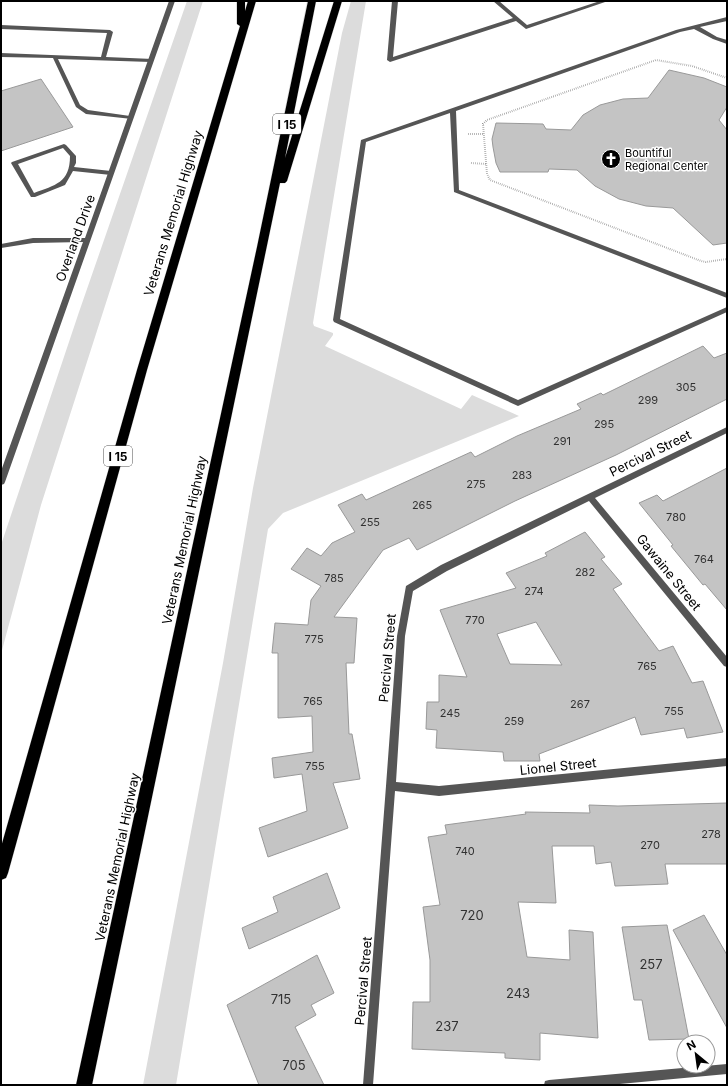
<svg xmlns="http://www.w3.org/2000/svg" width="728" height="1086" viewBox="0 0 728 1086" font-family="Inter,sans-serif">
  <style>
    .green { fill: #dcdcdc }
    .building { fill: #c4c4c4; stroke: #999; fill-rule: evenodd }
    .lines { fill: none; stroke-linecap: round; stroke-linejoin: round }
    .highway-casing { stroke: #dbdbdb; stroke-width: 1 }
    .path { stroke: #777; stroke-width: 2; stroke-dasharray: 0.5 1.5; stroke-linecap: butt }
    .lane { fill: #555; fill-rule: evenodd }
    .street { fill: #555; fill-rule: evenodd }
    .highway { fill: #000; fill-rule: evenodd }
    .labels { text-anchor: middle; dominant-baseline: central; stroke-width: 3; stroke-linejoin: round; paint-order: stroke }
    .far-poi-label { font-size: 11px; fill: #000; stroke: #fff; text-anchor: start }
    .number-label { font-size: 11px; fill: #313131 }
    .shield { fill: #fff; stroke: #4c4c4c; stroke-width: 1 }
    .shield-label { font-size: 12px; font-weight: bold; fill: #000 }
    .street-label { font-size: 13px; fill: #000; stroke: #fff }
    .near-number-label { font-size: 13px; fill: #313131 }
  </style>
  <rect width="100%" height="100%" fill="#fff"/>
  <path class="green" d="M187 1H203L41 505 1 654V545L79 312Z
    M351 1H366L313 323 314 326 333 333V335L325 346 461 409 472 395 519 416 283 513 268 529 176 1085H143L223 663 253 488 342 33Z"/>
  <path class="building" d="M669 70 704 78 727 87V107L719 120 727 130V243L713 245 673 208 646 206 619 199 595 186 577 170 549 169 548 172H500L496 163 493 147 492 139 496 123 543 124 546 129 571 130 583 115 600 105 623 99 648 98Z
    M41 79 73 127 1 151V91Z
    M703 346 714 358 727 353V399L616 455 515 501 417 550 409 538 383 550 334 617 357 618 354 663H346L349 734H352L360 779 333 783 348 828 268 857 259 828 307 811 302 774 274 778 272 758 313 752 312 716 278 718V653H272L275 623 308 625 311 600 321 586 291 569 307 548 321 556 332 543 355 532 338 505 362 494 366 500 471 452 475 457 517 436 581 409 577 404 601 393 603 395Z
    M727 468V610L705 584 703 585 671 546 673 545 639 503 657 495 663 501Z
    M585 532 605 557 601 559 622 584 613 589 659 651 673 646 692 683 703 681 723 732 687 738 684 728 641 735 635 717 539 754 540 761H504L503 752 436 748 437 730 426 729 427 702H439V675L467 677 440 610 516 588 506 573 547 556 545 553ZM536 622 562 665 510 664 497 634Z
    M727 803V864H665L668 884 615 886 611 862 596 864 594 846H552L556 903 518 902 527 957 570 960 569 930 593 932 598 1038 540 1033V1060L505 1058V1053L412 1049 413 1002H430V960L423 907 440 905 428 837 447 834 445 825 526 814 525 812 590 813 589 805 618 806Z
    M327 873 340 908 249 949 242 928 278 912 273 897Z
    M704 915 727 955V1028L673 930Z
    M667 925 689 1039 649 1040 642 1000H634L622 927Z
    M317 955 334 993 311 1005 316 1015 295 1027 324 1085H259L227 1005Z"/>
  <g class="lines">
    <g class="highway-casing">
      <path id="highway" d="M237 1H245V11L248 1H256L147 370 8 873 6 878 1 880V847L137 370 240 26 237 24Z
        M308 1H316L285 158 334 1H342L287 181 285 183H280L92 1085H76L257 247Z"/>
    </g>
    <path class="path" d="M727 78 692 66 656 60 487 120 483 124 487 174 490 180 701 261 706 262 727 259
      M468 134H484
      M471 163 486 164"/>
    <path class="lane" d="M392 1H398L393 57 513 18 493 1H499L527 25 600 1H608L526 29 516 21 390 62 387 60Z
      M727 17V21L700 27 717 37 727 40V44L713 39 694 29 680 32 456 111 459 190 727 293V298L454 192 450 113 366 142 340 319 518 400 727 307V312L518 406 334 322 333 320 361 140 676 30Z
      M1 25 110 30 113 32 106 57 153 59 154 60 151 62 58 59 80 105 88 110 130 116 132 117V119L86 114 76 107 53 58 1 57V53L101 57 107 33 1 29Z
      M64 144 66 145 76 156V163L74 167 111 171 114 173 111 175 73 171 65 185 35 197H31L11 163 12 162ZM63 148 70 156C70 183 55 185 34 193L18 164Z"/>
    <path class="street" d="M169 1H175L5 482 4 484 1 485V471L83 242 33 243 1 248V244L33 238H85Z
      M727 427V433L595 498 727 657V667L724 666 589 501 447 571 413 591 405 636 396 782 439 786 727 758V766L439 796 395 791 373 1085H363L386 786 397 636 406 586 441 565Z
      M727 1064V1074L609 1085H544L545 1081 549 1080Z"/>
    <use href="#highway" class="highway"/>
  </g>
  <defs>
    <g id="church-disc" transform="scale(1)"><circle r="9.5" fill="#000" stroke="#fff"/><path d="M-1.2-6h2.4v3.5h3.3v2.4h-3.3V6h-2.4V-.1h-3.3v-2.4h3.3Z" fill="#fff"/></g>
  </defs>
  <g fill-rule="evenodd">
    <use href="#church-disc" x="611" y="159"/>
  </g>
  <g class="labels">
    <g class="far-poi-label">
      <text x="625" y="153">Bountiful<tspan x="625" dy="13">Regional Center</tspan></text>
    </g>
    <g class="number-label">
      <text x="686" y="387">305</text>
      <text x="648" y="400">299</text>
      <text x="604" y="424">295</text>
      <text x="562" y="441">291</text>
      <text x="522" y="475">283</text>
      <text x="476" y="484">275</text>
      <text x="422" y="505">265</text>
      <text x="676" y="517">780</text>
      <text x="370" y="522">255</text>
      <text x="704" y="559">764</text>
      <text x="585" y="572">282</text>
      <text x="334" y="578">785</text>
      <text x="534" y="591">274</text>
      <text x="475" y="620">770</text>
      <text x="314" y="639">775</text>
      <text x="647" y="666">765</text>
      <text x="313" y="701">765</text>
      <text x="580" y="704">267</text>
      <text x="674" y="711">755</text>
      <text x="450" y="713">245</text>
      <text x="514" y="721">259</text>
      <text x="315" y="766">755</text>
      <text x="711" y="834">278</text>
      <text x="650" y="845">270</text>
      <text x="465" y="851">740</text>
    </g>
    <g class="shield">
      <rect x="273" y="114" width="28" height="20" rx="3"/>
      <rect x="104" y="446" width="28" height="20" rx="3"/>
    </g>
    <g class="shield-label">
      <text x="287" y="124">I 15</text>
      <text x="118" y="456">I 15</text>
    </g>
    <g class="street-label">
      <text transform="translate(173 213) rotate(-73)">Veterans Memorial Highway</text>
      <text transform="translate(75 238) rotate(-70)">Overland Drive</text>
      <text transform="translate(650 453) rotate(-26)">Percival Street</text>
      <text transform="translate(184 540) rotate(-78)">Veterans Memorial Highway</text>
      <text transform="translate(669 572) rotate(51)">Gawaine Street</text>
      <text transform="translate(387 658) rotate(-85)">Percival Street</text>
      <text transform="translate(558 766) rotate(-6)">Lionel Street</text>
      <text transform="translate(117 857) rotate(-78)">Veterans Memorial Highway</text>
      <text transform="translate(363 981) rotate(-85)">Percival Street</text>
    </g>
    <g class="near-number-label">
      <text x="472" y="915">720</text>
      <text x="651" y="964">257</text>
      <text x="518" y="993">243</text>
      <text x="281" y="999">715</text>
      <text x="447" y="1026">237</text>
      <text x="294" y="1065">705</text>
    </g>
  </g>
  <rect width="728" height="1086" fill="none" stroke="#000000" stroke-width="4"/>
  <g transform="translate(696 1054) rotate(331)"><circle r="19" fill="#ffffff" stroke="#999999"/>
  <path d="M0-3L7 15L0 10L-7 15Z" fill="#000000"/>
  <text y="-6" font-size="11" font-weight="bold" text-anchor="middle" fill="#000000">N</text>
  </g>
</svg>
